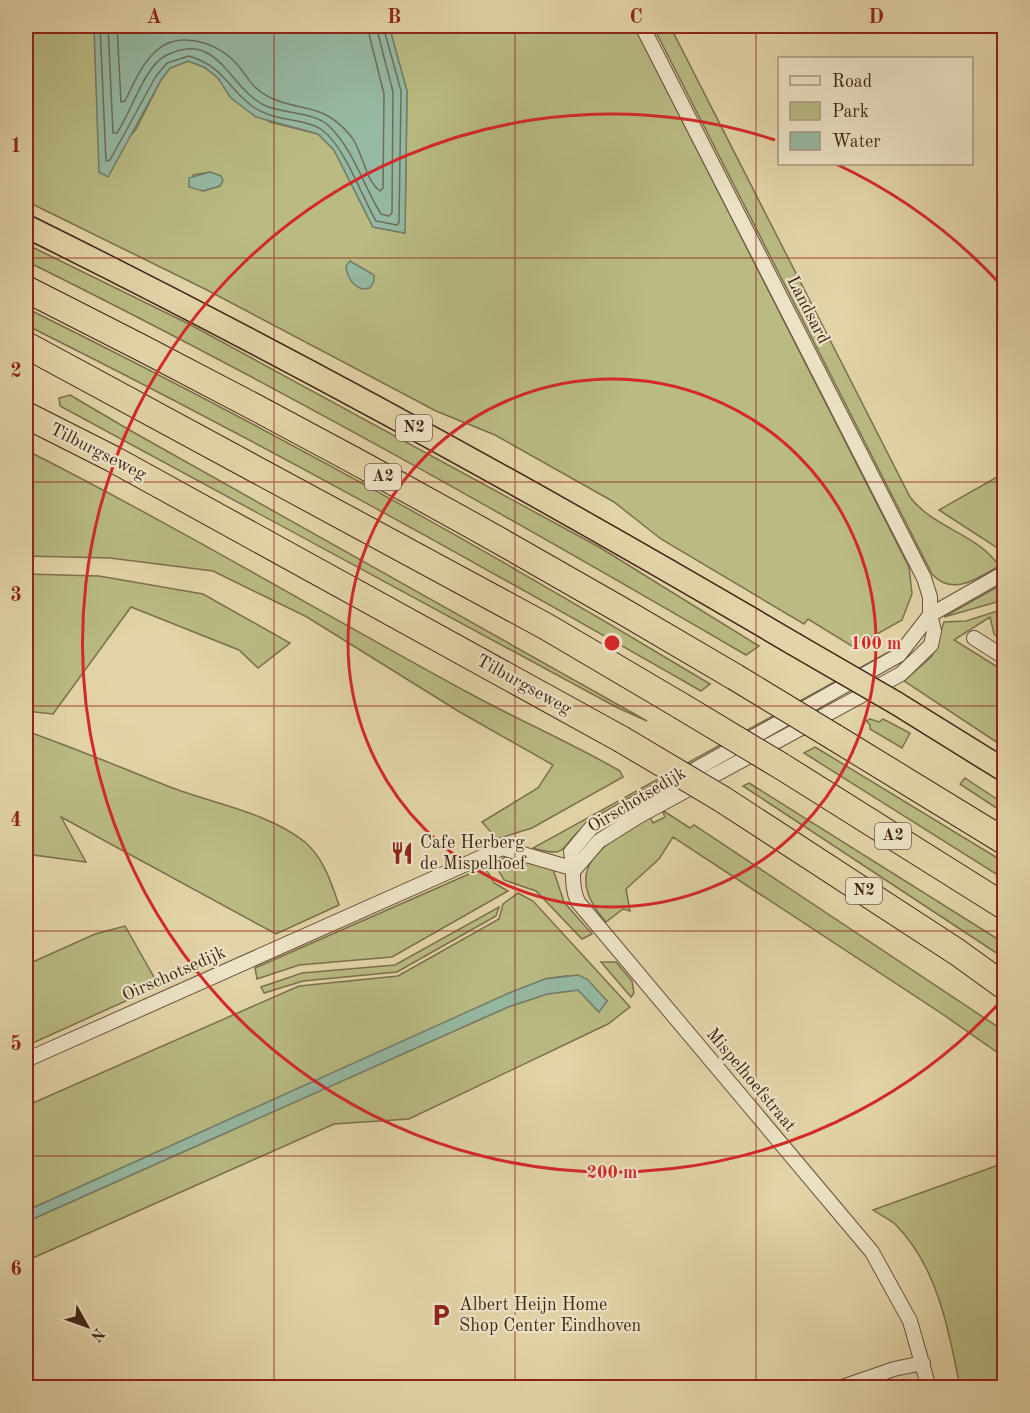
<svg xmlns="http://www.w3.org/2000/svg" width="1030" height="1413" viewBox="0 0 1030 1413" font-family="'Old Standard TT',serif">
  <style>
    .green { fill: #b9bb83; stroke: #7c704d; stroke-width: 1.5; fill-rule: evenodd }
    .water { fill: #96b9a3; stroke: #747e6b; stroke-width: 1.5 }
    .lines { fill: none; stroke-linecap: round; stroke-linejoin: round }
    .shore { stroke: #6b6f5d; stroke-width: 1.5 }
    .minor-casing { stroke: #68513b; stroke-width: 16 }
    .trunk-casing { stroke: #402517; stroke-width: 25 }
    .motorway-casing { stroke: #402517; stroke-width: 28 }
    .minor { stroke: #ece3c6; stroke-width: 14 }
    .trunk { stroke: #e2d4a8; stroke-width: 22 }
    .motorway { stroke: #e2d4a8; stroke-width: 26 }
    .trunk-bridge-casing { stroke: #402517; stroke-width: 25; stroke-linecap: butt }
    .motorway-bridge-casing { stroke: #402517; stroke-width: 28; stroke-linecap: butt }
    .trunk-bridge { stroke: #e2d4a8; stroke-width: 22 }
    .motorway-bridge { stroke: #e2d4a8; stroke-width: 26 }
    .grid { fill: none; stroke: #8f2418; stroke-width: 1.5; stroke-opacity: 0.55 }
    .ring { fill: none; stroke: #d62828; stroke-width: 3 }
    .labels { text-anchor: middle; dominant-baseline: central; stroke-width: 4.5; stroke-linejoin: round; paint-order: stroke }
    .shield { fill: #ece3c6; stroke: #745e4c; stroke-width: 1.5 }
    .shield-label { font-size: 16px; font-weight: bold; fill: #402517 }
    .street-label { font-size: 18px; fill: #402517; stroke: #ece3c6 }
    .poi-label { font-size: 18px; fill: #402517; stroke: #ece3c6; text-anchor: start }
    .centre { fill: #d62828; stroke: #ece3c6; stroke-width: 3 }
    .ring-label { font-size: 18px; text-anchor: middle; font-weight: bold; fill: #d62828; stroke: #ece3c6; stroke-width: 4.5; stroke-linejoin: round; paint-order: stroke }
    .neatline { fill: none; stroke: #8f2418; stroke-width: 2 }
    .grid-label { font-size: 20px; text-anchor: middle; font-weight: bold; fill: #8f2418 }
  </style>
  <rect width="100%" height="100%" fill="#e2d4a8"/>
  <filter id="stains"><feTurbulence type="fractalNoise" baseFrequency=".00333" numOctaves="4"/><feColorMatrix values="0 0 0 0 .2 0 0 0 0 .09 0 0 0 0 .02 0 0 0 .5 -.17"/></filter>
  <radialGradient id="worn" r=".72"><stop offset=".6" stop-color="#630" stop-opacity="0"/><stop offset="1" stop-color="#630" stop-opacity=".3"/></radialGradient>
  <path class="green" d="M26 26H94L100 172 136 129 161 80 170 68 188 61 204 67 219 78 231 98 270 122 318 134 334 150 373 227 405 233 407 91 389 26H634L909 567 912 594 902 620 863 642 860 641 855 648 808 619 804 624 661 539 614 502 495 435 436 411 207 290 26 201ZM210 172 221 176 220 186 203 191 193 175Z
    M653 26H670L910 497C933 528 978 534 999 566 979 578 952 597 932 574Z
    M26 244 191 325 599 547 759 646 746 655C509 517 271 382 26 261Z
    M26 308C259 423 487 549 710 684L701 691C479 564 255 439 26 325Z
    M70 395 133 432 647 721 618 708 60 406 59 398Z
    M26 450C176 526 320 612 467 692 518 720 570 742 620 771L623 777 532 828 497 839 482 822 538 788 553 765 458 711 307 617 213 571 110 558 26 556Z
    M1004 473V555L996 547 939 510Z
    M26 574 99 576 203 594 290 643 258 668 239 650 131 607 53 714 26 711Z
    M1004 583V600L944 617Z
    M1004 609V645L994 634 990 617 954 640 1004 671V747L904 681 932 656 944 622 966 621Z
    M898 647 585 826C559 844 572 860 533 848Z
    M870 719 879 722 883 719 910 733 902 748 870 729V725L866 721Z
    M26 731C75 748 122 768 170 787 214 804 267 812 305 842 324 859 331 882 339 905L276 934 61 817 86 862 26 854Z
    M815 747 1004 862V879L804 753Z
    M965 778 1004 804V813L960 784Z
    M749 783 1004 943V958L743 786Z
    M662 810 690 828 694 825 1004 1031V1057L938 1011 673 837 659 859 626 889 630 911 623 909 606 922C557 867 606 843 650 817L653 823 665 817Z
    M507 856 553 869 564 902 592 934 582 939 536 891 504 880 494 863Z
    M485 867 494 883 508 891 392 957 299 965 257 979 255 968Z
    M518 893 533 901 630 1007 608 1024 409 1119 334 1124 26 1261V1222L508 1007 547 994 578 990 598 1011 607 1001C581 973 583 973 545 979L26 1211V1106L299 986 398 976 499 919 503 904Z
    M499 907 496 916 397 972 303 981 264 993 261 987 302 973 395 965Z
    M125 926 159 986 26 1046V965L95 934Z
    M601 962H616L632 981 634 993 631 997Z
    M1004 1163V1387H960C949 1331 938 1268 896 1225 890 1219 880 1215 873 1210Z"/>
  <path class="water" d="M94 26H389L407 91 405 233 373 227 334 150 318 134 256 117 231 98 218 78 204 67 188 61 170 68 161 80 108 177 99 172Z
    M210 172 221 176 223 181 220 186 203 191 189 187V178Z
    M350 261 374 275V281L370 288 362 289C352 285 347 276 346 266Z
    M578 975 587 979 607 1001 599 1012 578 990 547 994 508 1007 26 1222V1211L509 993 545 979Z"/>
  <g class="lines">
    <path class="shore" d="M100 26 106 161 110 160 156 76 167 63 189 56C226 68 225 86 252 106 273 122 305 118 322 130 344 145 362 197 376 221L397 225 399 222 401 91 383 26
      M108 26 113 133H117C130 114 145 66 165 56 219 28 228 89 266 106 285 114 316 112 330 127 354 151 363 185 381 214L389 216 392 213 393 92 376 26
      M117 26 121 102 125 101C133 85 140 67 153 54 175 29 214 41 235 62 247 75 252 89 269 97 303 113 322 102 350 135 363 150 364 179 380 191L383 188 384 94 367 26"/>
    <g class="minor-casing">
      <path id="minor" d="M974 638 1004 657
        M575 869 599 841 639 816 901 674 931 645 934 631 930 615V597L924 578 642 26
        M26 1060 502 848 575 869
        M839 1388 894 1369 923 1363
        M929 1388 910 1321 872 1252 578 902C570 885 575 870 571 852L591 828 899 655 930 615 1004 573"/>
    </g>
    <g class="trunk-casing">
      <path id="trunk" d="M26 226C287 355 543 496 794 644
        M896 703 1004 770"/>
    </g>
    <g class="motorway-casing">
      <path id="motorway" d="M26 289C267 410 503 539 735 677
        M26 345 547 627 681 706
        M26 415 113 459 621 739
        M834 737 1004 841
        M781 766 1004 906
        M722 799 957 952 1004 986"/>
    </g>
    <use href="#minor" class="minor"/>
    <use href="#trunk" class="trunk"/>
    <use href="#motorway" class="motorway"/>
    <g class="trunk-bridge-casing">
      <path id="trunk-bridge" d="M794 644 896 703"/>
    </g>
    <g class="motorway-bridge-casing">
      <path id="motorway-bridge" d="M735 677 834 737
        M681 706 781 766
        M621 739 722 799"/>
    </g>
    <use href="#trunk-bridge" class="trunk-bridge"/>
    <use href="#motorway-bridge" class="motorway-bridge"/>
  </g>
  <path class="grid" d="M274 26V1388M515 26V1388M756 26V1388M26 258H1004M26 482H1004M26 706H1004M26 931H1004M26 1156H1004"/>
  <g class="ring">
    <circle cx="612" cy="643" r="264"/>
    <path d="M1002 1000A529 529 0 1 1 775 140M836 164A529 529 0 0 1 1002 286"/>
  </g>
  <defs>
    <g id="restaurant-bare" transform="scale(1.8)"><path d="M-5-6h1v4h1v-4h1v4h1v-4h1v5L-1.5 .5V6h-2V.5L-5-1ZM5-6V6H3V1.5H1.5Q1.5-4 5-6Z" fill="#8f2418" stroke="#ece3c6" stroke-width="2.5" paint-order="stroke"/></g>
    <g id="parking-bare" transform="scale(1.8)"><path d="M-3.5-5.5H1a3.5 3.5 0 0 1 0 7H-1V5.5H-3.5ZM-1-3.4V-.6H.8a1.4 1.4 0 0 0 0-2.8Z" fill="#8f2418" stroke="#ece3c6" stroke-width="2.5" paint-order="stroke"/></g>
  </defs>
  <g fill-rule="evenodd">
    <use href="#restaurant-bare" x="402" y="853"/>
    <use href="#parking-bare" x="441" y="1315"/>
  </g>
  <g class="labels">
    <g class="shield">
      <rect x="396" y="415" width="36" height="26" rx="4.5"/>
      <rect x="365" y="464" width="36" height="26" rx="4.5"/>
      <rect x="875" y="823" width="36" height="26" rx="4.5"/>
      <rect x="846" y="878" width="36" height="26" rx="4.5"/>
    </g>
    <g class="shield-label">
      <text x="414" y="428">N2</text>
      <text x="383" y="477">A2</text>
      <text x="893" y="836">A2</text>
      <text x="864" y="891">N2</text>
    </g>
    <g class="street-label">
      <text transform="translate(808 310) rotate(63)">Landsard</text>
      <text transform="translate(98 452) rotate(27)">Tilburgseweg</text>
      <text transform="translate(524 685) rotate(29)">Tilburgseweg</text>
      <text transform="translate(637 800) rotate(-31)">Oirschotsedijk</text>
      <text transform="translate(174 974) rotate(-24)">Oirschotsedijk</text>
      <text transform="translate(751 1080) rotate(50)">Mispelhoefstraat</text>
    </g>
    <g class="poi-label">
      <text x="420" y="843">Cafe Herberg<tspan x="420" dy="21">de Mispelhoef</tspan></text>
      <text x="459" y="1305">Albert Heijn Home<tspan x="459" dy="21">Shop Center Eindhoven</tspan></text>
    </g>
  </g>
  <circle cx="612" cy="643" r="9" class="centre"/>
  <g class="ring-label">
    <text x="876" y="649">100 m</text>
    <text x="612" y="1178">200 m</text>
  </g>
  <rect width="1030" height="1413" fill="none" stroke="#e2d4a8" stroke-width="66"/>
  <rect x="778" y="57" width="195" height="108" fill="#ece3c6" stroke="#a79780" stroke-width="1.5"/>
  <rect x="790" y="76" width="30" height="9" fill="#ece3c6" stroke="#a79780" stroke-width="1.5"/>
  <text x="832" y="87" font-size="18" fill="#402517">Road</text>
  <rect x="790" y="102" width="30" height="18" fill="#b9bb83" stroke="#a79780" stroke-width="1.5"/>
  <text x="832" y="117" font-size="18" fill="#402517">Park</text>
  <rect x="790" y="132" width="30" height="18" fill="#96b9a3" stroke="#a79780" stroke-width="1.5"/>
  <text x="832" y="147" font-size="18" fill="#402517">Water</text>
  <g transform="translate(87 1326) rotate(130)" stroke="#ece3c6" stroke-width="4.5" paint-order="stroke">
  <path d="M0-4.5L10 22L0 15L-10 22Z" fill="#402517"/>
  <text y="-9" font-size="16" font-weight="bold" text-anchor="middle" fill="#402517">N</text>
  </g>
  <rect x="33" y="33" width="964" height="1347" class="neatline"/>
  <g class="grid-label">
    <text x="154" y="23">A</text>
    <text x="394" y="23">B</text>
    <text x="636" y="23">C</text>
    <text x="876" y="23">D</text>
    <text x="16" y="152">1</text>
    <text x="16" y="377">2</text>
    <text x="16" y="601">3</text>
    <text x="16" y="826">4</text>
    <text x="16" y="1050">5</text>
    <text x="16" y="1275">6</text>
  </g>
  <rect width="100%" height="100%" filter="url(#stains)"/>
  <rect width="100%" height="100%" fill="url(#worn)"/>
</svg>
